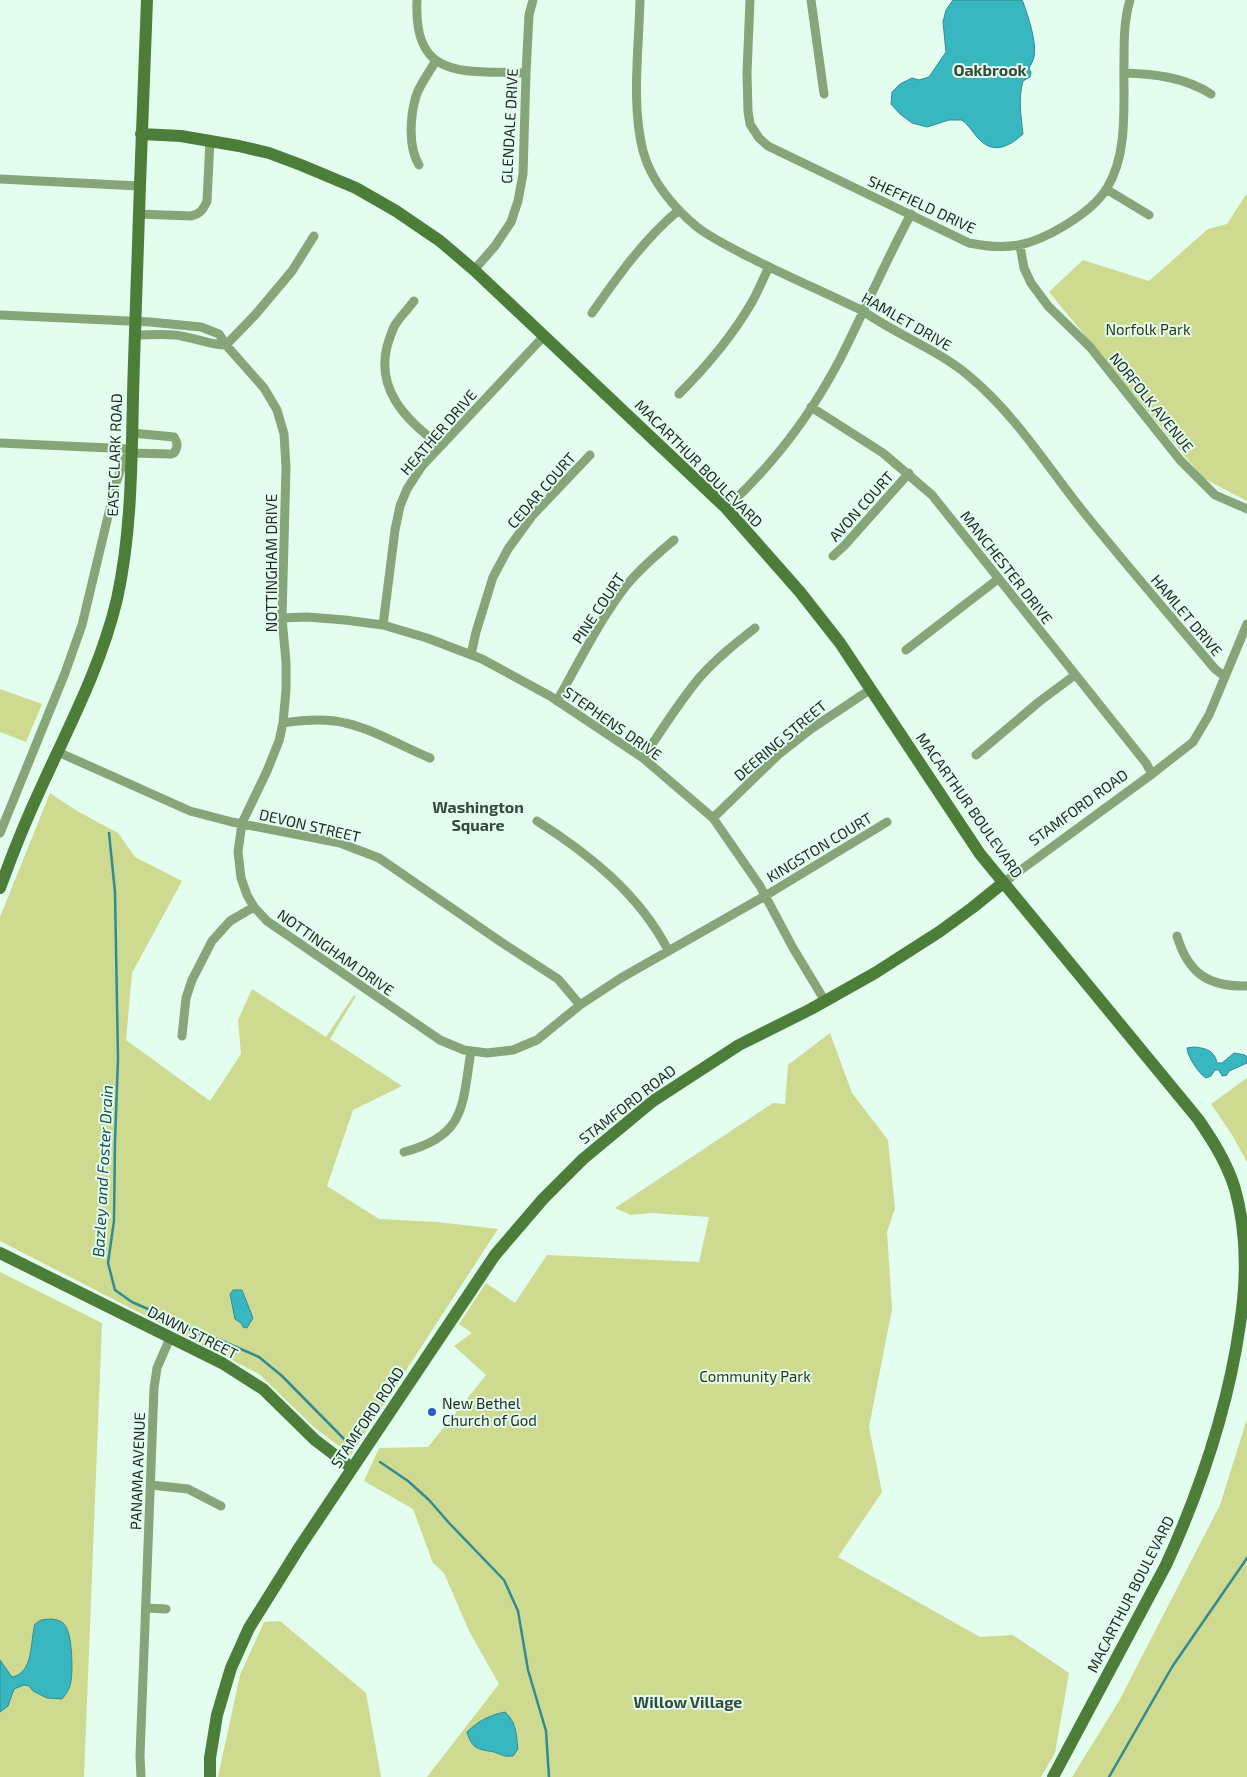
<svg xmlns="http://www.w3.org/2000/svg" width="1247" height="1777" viewBox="0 0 1247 1777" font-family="'Exo 2',sans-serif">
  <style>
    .green { fill: #cdda90 }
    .water { fill: #39b7c1; stroke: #318c92 }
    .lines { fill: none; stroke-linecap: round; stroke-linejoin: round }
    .stream { stroke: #318c92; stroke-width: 2.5 }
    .street { stroke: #84a679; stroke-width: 9 }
    .secondary { stroke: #4c7e39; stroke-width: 12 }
    .poi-dot { fill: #3558c8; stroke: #e3feee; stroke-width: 2 }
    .labels { text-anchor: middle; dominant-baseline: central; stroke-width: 4; stroke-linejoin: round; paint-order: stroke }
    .street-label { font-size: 15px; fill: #1e2823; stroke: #e3feee }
    .park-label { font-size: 15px; fill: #303512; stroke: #e3feee }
    .poi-label { font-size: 15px; fill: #1e2823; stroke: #e3feee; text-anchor: start }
    .neighbourhood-label { font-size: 16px; font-weight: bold; fill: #334a3d; stroke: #e3feee }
    .water-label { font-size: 16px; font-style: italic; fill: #184d51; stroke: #e3feee }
  </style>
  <rect width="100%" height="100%" fill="#e3feee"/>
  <path class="green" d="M1247 193V501L1203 478 1049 292 1083 260 1149 281 1208 229 1227 224Z
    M0 689 42 704 26 742 0 732Z
    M50 793 77 811 118 833 135 857 182 881 132 973 126 1040 210 1101 241 1054 238 1020 252 989 326 1037 354 995 356 996 330 1039 402 1086 353 1110 327 1186 379 1219 438 1222 498 1229 351 1455 315 1428 259 1374 0 1241V917Z
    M830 1033 852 1093 888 1140 895 1208 887 1232 892 1309 869 1427 882 1492 838 1557 980 1637 1013 1635 1069 1673 1055 1753 1041 1777H427L499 1684 469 1631 444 1573 433 1563 413 1509 364 1481 379 1448 428 1447 486 1375 454 1346 472 1333 459 1324 486 1283 515 1303 547 1255 699 1262 709 1217 652 1213 631 1215 615 1208 773 1103 785 1104 788 1065Z
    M1247 1078V1162L1231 1133 1211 1104Z
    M0 1272 102 1323 84 1777H0Z
    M1247 1419V1777H1072L1119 1701 1220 1505Z
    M280 1621 366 1693 381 1777H218L240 1675 264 1622Z"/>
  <path class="water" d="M953 0H1022L1023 2C1028 16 1037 42 1034 57 1033 61 1031 65 1029 68L1031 73 1030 77 1023 81C1018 99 1021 116 1023 134 1009 147 993 155 978 138 972 132 969 125 962 120H949L927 127 912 123 900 114 891 104 892 92 900 84 912 78 919 80 929 77 946 52 943 22 946 10Z
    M1194 1047C1206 1048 1215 1051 1217 1063H1222L1234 1053 1245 1055 1247 1057V1063L1229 1071 1227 1075 1222 1076 1219 1070H1215L1211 1076 1206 1078C1199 1074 1187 1056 1187 1048Z
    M233 1290H242L253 1318 247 1328 243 1327 241 1323 235 1319 230 1294Z
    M51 1619C58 1620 64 1621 67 1629 72 1639 73 1670 71 1681 70 1688 67 1693 62 1699L47 1698 33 1691 29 1686 24 1685 14 1689 8 1706 0 1712V1660L12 1677C34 1673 30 1641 35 1624L41 1620Z
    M505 1712C517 1723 516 1734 518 1749L513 1756C503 1757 503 1755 494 1752 479 1749 472 1750 467 1732 478 1721 490 1715 505 1712Z"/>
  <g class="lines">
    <path class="stream" d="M109 833 115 892 118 1059 115 1141 114 1221 108 1263 115 1290 132 1302 173 1320 194 1332 220 1340 259 1357 282 1376 346 1441
      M380 1462 408 1481 429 1500 450 1524 504 1580 518 1611 528 1670 546 1731 549 1777
      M1109 1777 1172 1667 1247 1558"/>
    <path class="street" d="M417 0C413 82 464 70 526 73
      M640 0C639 48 631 104 643 151 651 181 674 208 697 227 714 240 734 249 753 259 789 277 826 293 863 311 897 335 937 349 969 376 1016 415 1048 468 1086 515 1128 567 1172 618 1215 669L1224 676
      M750 0 747 73 748 111 750 124 759 138 768 146 969 243C1008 251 1031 246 1064 226 1079 217 1098 203 1107 188 1129 152 1123 102 1124 61 1124 40 1124 20 1130 0
      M811 0 824 94
      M1124 73C1155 74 1184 77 1211 94
      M419 165C408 147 410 117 416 96 420 84 429 73 435 62
      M0 179 139 186
      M1106 189 1149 215
      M138 214 191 216C200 214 203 210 207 201L210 140
      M1020 246 1024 268 1031 283 1048 306 1090 347 1180 460 1215 495 1247 509
      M474 270 495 246 511 222 518 201 523 174 526 73 529 15 533 0
      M414 301C408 309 400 317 395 325 392 330 391 335 389 340 373 387 405 420 441 446
      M592 313C618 276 644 239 679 210
      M0 315 150 322 201 327 219 334 226 345 264 388 277 410 284 434 286 467 282 618 286 662V690L283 723 279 741 267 771 242 823 238 852 241 878 247 895 254 907 267 921 440 1040 464 1050 487 1053 513 1050 537 1040 580 1005 621 978 765 896 887 822
      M135 335C148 335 162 334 175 335 193 337 209 345 226 345
      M226 345 255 315 292 271 314 236
      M679 394C706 367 733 335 752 302 758 291 763 279 769 267
      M811 407 883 453 932 495 1146 763 1152 774
      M0 443 131 449 123 463 116 483 82 625 65 673 0 833
      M131 453 171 454 174 453C178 447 178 443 174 437L132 433
      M726 508C772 466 810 416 839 361 864 312 885 262 911 214
      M833 556 844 546 909 473
      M282 618 307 617 345 620 383 625 427 638 482 659 550 696 643 758 713 818 760 886 793 948 825 1001
      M383 625 395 530 400 506 407 489 422 466 441 446 544 336
      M906 650 998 579
      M471 655 476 632 493 577 508 549 532 516 590 455
      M557 701C578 664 597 625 622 591 636 572 656 555 674 540
      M283 723C303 720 325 718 345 723 373 729 403 747 430 758
      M58 752 190 811 232 822 340 843 379 858 501 942 558 979 580 1005
      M976 755 1040 701 1075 675
      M643 758C661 731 679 702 700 677 717 658 736 643 755 628
      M713 818 778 755 811 729 871 689
      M537 821C589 854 639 894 668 950
      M1003 883 1152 774 1193 742 1209 715 1247 624
      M1177 936C1188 973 1208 987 1247 986
      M182 1036 186 998 192 980 212 941 230 921 254 907
      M404 1152C466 1136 462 1106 471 1051
      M151 1485 188 1489 221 1506
      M146 1608 166 1609
      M141 1777 140 1756 154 1388 157 1368 170 1338"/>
    <path class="secondary" d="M141 134 181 136 239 146 269 153 301 165 356 188 396 211 440 241 474 270 726 508 800 592 840 643 980 854 1198 1119C1213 1141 1227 1163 1235 1189 1247 1232 1247 1279 1240 1324 1228 1408 1201 1488 1166 1565L1053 1777
      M0 888C12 855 25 822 40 790 68 728 101 667 117 599 134 522 131 441 134 362 138 241 142 121 147 0
      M0 1253 222 1363 263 1389 315 1440 352 1468
      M210 1777V1758L217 1715 231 1668 249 1628 299 1548 495 1255 543 1199 583 1159 653 1101 739 1045 811 1009 875 973 939 932 972 908 1003 883"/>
  </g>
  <circle class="poi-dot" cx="432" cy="1412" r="5"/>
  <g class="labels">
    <g class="street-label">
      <text transform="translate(509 126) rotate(-87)">GLENDALE DRIVE</text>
      <text transform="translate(922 204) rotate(25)">SHEFFIELD DRIVE</text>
      <text transform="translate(907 321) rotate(30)">HAMLET DRIVE</text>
      <text transform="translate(1152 402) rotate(51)">NORFOLK AVENUE</text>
      <text transform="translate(438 432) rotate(-49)">HEATHER DRIVE</text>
      <text transform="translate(114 455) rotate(-88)">EAST CLARK ROAD</text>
      <text transform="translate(699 463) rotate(45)">MACARTHUR BOULEVARD</text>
      <text transform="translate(541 490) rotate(-49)">CEDAR COURT</text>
      <text transform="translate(861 506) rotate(-48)">AVON COURT</text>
      <text transform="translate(271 563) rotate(-90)">NOTTINGHAM DRIVE</text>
      <text transform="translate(1007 567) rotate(52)">MANCHESTER DRIVE</text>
      <text transform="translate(598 608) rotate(-56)">PINE COURT</text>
      <text transform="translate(1187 615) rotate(50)">HAMLET DRIVE</text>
      <text transform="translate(613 723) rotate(35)">STEPHENS DRIVE</text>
      <text transform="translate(780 740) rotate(-40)">DEERING STREET</text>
      <text transform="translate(970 805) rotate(55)">MACARTHUR BOULEVARD</text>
      <text transform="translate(1078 807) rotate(-36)">STAMFORD ROAD</text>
      <text transform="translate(310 825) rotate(13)">DEVON STREET</text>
      <text transform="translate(819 847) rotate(-31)">KINGSTON COURT</text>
      <text transform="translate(336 952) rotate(35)">NOTTINGHAM DRIVE</text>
      <text transform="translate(627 1104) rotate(-38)">STAMFORD ROAD</text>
      <text transform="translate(193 1332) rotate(27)">DAWN STREET</text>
      <text transform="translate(367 1417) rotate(-56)">STAMFORD ROAD</text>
      <text transform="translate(137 1471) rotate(-88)">PANAMA AVENUE</text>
      <text transform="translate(1130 1594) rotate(-63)">MACARTHUR BOULEVARD</text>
    </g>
    <g class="park-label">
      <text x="1148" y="329">Norfolk Park</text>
      <text x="755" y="1376">Community Park</text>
    </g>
    <g class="poi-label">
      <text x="442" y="1403">New Bethel<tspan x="442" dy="17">Church of God</tspan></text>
    </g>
    <g class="neighbourhood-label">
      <text x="990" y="69">Oakbrook</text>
      <text x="478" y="806">Washington<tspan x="478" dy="18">Square</tspan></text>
      <text x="688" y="1701">Willow Village</text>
    </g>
    <g class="water-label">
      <text transform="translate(102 1171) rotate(-87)">Bazley and Foster Drain</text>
    </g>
  </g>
</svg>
